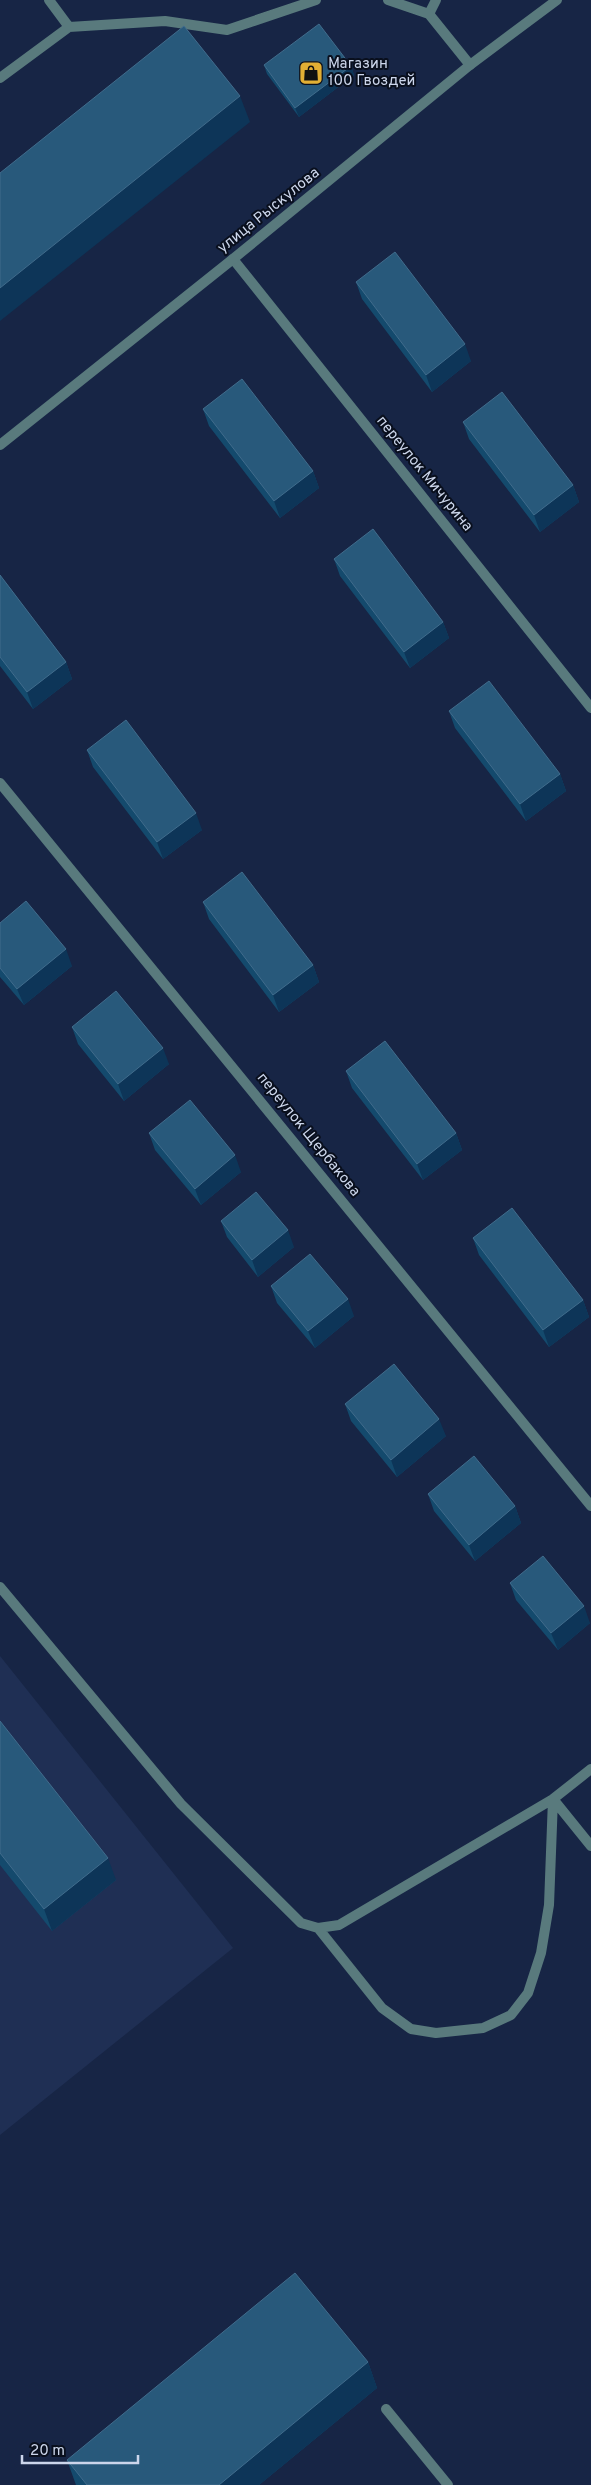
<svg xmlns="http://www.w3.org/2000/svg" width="591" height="2485" viewBox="0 0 591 2485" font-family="Overpass,sans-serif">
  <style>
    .built { fill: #1f2f54 }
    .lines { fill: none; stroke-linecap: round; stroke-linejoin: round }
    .service { stroke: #597a7d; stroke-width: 10 }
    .minor { stroke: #597a7d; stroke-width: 10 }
    .tertiary { stroke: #597a7d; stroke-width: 10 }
    .wall { fill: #144a6d }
    .shaded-wall { fill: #0d3558 }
    .building { fill: #28597b; stroke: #416c8c }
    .labels { text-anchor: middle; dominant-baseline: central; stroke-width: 4; stroke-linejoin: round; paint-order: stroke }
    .poi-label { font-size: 15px; fill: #ccd6eb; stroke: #090f1d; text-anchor: start }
    .street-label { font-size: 15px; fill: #ccd6eb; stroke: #090f1d }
  </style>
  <rect width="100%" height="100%" fill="#172545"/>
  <path class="built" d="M0 1656 233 1948 0 2135Z"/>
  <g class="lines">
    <path class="service" d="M49 0 69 27
      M388 0 429 14 470 65
      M429 14 436 0
      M0 78 69 27 165 21 227 30 316 0"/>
    <path class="minor" d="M233 259 591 708
      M0 783 591 1506
      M0 1587 181 1804 301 1923 318 1928 339 1925 553 1799 591 1769
      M553 1799 591 1846
      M318 1928 382 2008 411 2029 436 2033 483 2028 511 2015 528 1993 541 1953 549 1905 553 1799
      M386 2409 448 2485"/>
    <path class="tertiary" d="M0 445 233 259 470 65 557 0"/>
  </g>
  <path class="wall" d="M264 65 351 66 354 75 299 117 267 74Z
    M356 282 471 361 432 392 362 299Z
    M203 409 313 471 319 488 280 518 209 426Z
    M463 422 573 485 579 502 540 532 469 439Z
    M334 559 443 622 449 638 410 668 340 576Z
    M0 575 66 662 72 679 33 709 0 666Z
    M449 711 560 774 566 791 526 821 455 728Z
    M87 750 202 830 163 859 93 767Z
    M203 902 313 965 319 982 279 1012 209 919Z
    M0 923 72 966 24 1005 0 977Z
    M72 1027 169 1064 124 1101 78 1044Z
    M346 1071 456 1133 462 1150 423 1180 352 1088Z
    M149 1133 241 1172 201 1205 155 1150Z
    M221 1221 294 1247 258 1277 227 1237Z
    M473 1238 583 1300 589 1317 549 1347 479 1255Z
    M271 1286 354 1316 315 1348 277 1303Z
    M345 1404 446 1436 397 1477 351 1421Z
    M428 1494 515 1506 521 1523 475 1561 434 1511Z
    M510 1583 590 1623 558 1650 516 1600Z
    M0 1721 116 1880 52 1931 0 1865Z
    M368 2362 377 2388 259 2485H76L67 2460Z"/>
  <path class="shaded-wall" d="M351 66 354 75 299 117 295 108Z
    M240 96 250 122 0 321V288Z
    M465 344 471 361 432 392 426 375Z
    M313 471 319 488 280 518 274 501Z
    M573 485 579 502 540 532 534 515Z
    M443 622 449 638 410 668 404 652Z
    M66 662 72 679 33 709 27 692Z
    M560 774 566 791 526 821 520 804Z
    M196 813 202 830 163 859 157 842Z
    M66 949 72 966 24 1005 17 989Z
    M313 965 319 982 279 1012 273 995Z
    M163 1048 169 1064 124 1101 118 1084Z
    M456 1133 462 1150 423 1180 417 1164Z
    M235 1155 241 1172 201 1205 195 1189Z
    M288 1230 294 1247 258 1277 252 1260Z
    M348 1299 354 1316 315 1348 308 1331Z
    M583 1300 589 1317 549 1347 543 1330Z
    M439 1419 446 1436 397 1477 391 1460Z
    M515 1506 521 1523 475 1561 469 1545Z
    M584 1606 590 1623 558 1650 551 1633Z
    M108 1858 116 1880 52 1931 44 1909Z
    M368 2362 377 2388 259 2485H219Z"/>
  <path class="building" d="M319 24 351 66 295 108 264 65Z
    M184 26 240 96 0 288V173Z
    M395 252 465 344 426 375 356 282Z
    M242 379 313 471 274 501 203 409Z
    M502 392 573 485 534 515 463 422Z
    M373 529 443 622 404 652 334 559Z
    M0 575 66 662 27 692 0 657Z
    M489 681 560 774 520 804 449 711Z
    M126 720 196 813 157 842 87 750Z
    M242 872 313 965 273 995 203 902Z
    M26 901 66 949 17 989 0 968V923Z
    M116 991 163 1048 118 1084 72 1027Z
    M385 1041 456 1133 417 1164 346 1071Z
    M190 1100 235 1155 195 1189 149 1133Z
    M256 1192 288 1230 252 1260 221 1221Z
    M512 1208 583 1300 543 1330 473 1238Z
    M310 1254 348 1299 308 1331 271 1286Z
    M394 1364 439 1419 391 1460 345 1404Z
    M474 1456 515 1506 469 1545 428 1494Z
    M543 1556 584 1606 551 1633 510 1583Z
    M0 1721 108 1858 44 1909 0 1853Z
    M295 2273 368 2362 219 2485H87L67 2460Z"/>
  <defs>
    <g id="shop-square" transform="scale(1.25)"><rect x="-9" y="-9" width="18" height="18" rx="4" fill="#e2af34" stroke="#090f1d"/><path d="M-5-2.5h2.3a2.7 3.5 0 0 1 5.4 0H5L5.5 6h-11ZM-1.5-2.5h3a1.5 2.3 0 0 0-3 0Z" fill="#111"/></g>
  </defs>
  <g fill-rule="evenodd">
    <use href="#shop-square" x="311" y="73"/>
  </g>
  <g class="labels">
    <g class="poi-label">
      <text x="328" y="64">Магазин<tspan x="328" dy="17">100 Гвоздей</tspan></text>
    </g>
    <g class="street-label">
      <text transform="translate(269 211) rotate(-39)">улица Рыскулова</text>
      <text transform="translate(424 474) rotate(51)">переулок Мичурина</text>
      <text transform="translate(308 1135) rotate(51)">переулок Щербакова</text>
    </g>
  </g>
  <path d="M22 2455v8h116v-8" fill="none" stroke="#ccd6eb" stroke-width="2.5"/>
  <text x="30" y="2455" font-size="15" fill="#ccd6eb" stroke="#090f1d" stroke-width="4" paint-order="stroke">20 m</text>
</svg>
